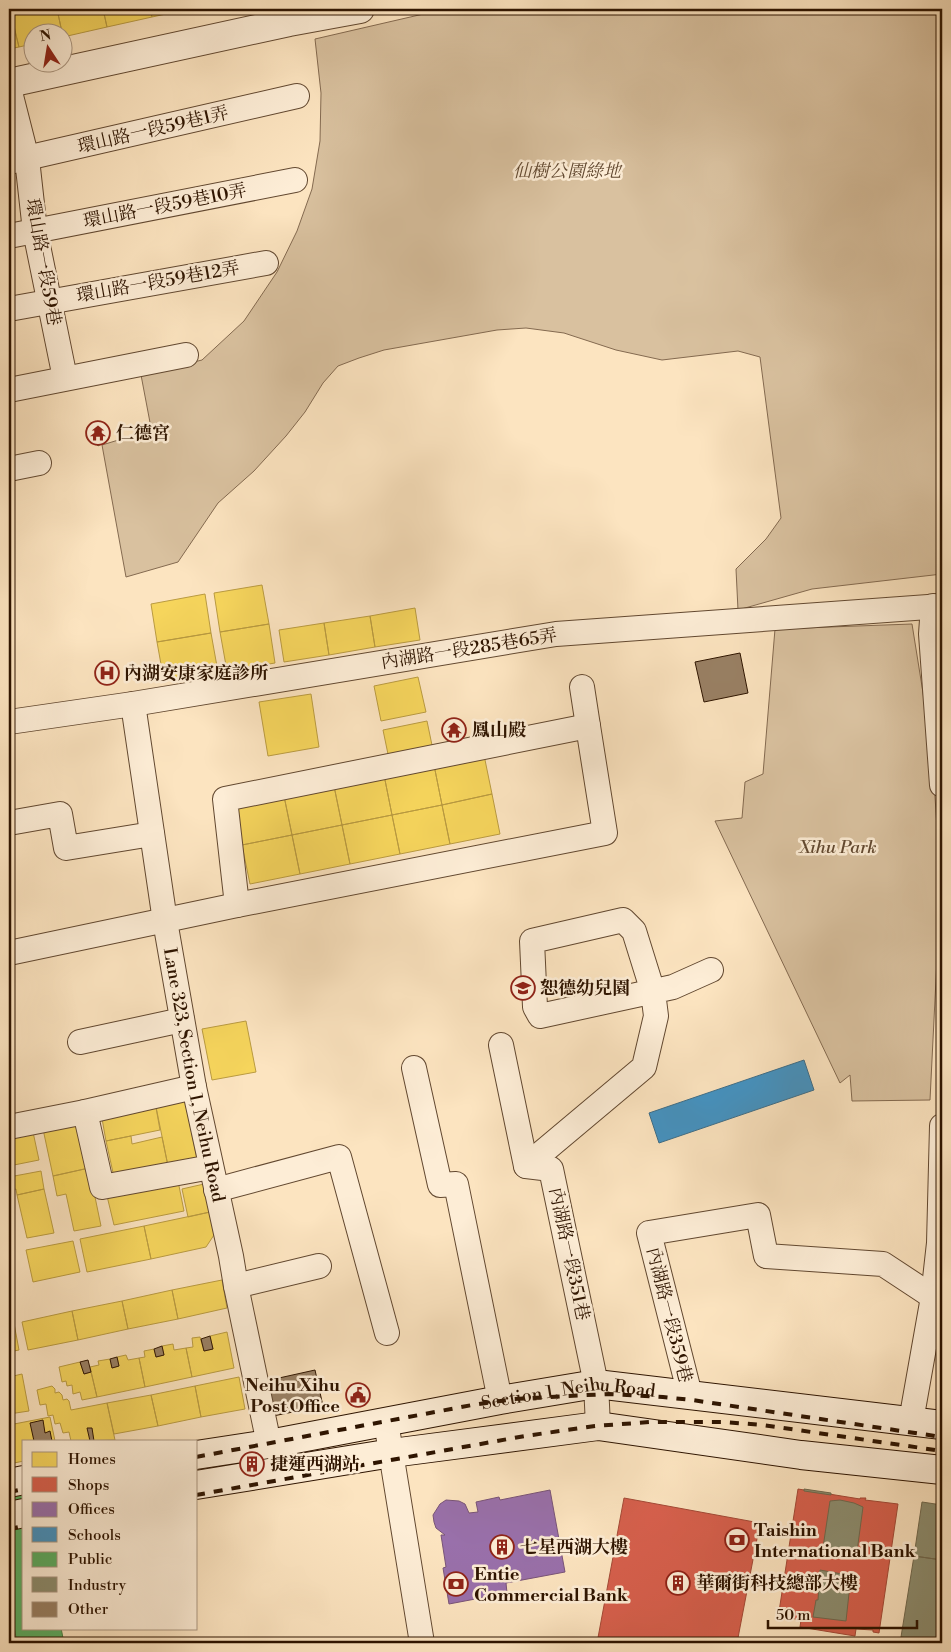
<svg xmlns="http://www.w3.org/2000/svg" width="951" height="1652" viewBox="0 0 951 1652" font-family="'Libre Bodoni','Noto Serif TC',serif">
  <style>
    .green { fill: #d9c19f; stroke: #846a50 }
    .homes { fill: #f6d55c; stroke: #ba9b40 }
    .shops { fill: #d6604d; stroke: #a44936 }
    .offices { fill: #9970ab; stroke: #795478 }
    .schools { fill: #4393c3; stroke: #3d6d88 }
    .public { fill: #5aae61; stroke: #4d8044 }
    .industry { fill: #8c8c6e; stroke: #70684d }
    .building { fill: #998064; stroke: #2e1400 }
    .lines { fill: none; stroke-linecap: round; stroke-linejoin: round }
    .minor-casing { stroke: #624830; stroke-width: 26 }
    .tertiary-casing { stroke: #624830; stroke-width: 30 }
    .secondary-casing { stroke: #2e1400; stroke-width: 30 }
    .minor { stroke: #fdedd6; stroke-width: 24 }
    .tertiary { stroke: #fdedd6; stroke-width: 28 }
    .secondary { stroke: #fdedd6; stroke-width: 28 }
    .rail { stroke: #2e1400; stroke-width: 4; stroke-dasharray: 9 9; stroke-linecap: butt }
    .labels { text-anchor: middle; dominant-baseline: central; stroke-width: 5; stroke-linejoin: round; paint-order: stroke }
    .street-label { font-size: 18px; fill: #2e1400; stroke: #fdedd6 }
    .park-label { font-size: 18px; font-style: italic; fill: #614830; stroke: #fdedd6 }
    .poi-label { font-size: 18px; font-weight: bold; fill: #2e1400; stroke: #fdedd6; text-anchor: start }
  </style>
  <rect width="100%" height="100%" fill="#fce4c0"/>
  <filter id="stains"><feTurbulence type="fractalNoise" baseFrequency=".004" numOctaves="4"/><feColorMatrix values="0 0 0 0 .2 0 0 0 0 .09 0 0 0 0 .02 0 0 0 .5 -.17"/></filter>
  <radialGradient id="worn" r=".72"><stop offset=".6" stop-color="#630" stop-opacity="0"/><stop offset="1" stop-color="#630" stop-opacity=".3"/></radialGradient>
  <path class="green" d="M445 9H942V574L812 589 738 610 736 569 766 539 781 518 760 357 738 351 662 360 616 350 564 333 526 328 497 330 384 350 359 358 338 366 323 383 305 412 286 436 254 471 218 503 178 562 126 577 102 445 125 438 152 433 141 375 202 360 244 321 277 272 297 231 312 189 320 141 321 93 315 39Z
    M912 624 932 749 938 844V939L930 1100 852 1101 850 1075 840 1083 715 821 742 818 745 782 763 774 775 629Z"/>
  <path class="homes" d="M9 9 19 47 9 49Z
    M10 9H57L62 32H32V44L19 47Z
    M57 9H103L107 27 63 37Z
    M103 9H150L152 17 107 27Z
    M150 9H189L152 17Z
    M262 585 269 624 220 632 214 593Z
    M205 594 211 633 157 642 151 604Z
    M415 608 420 640 375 647 370 616Z
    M370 616 375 647 329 655 324 623Z
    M324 623 329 655 284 662 279 630Z
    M269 624 275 663 227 671 220 632Z
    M211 633 218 672 164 681 157 642Z
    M418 677 426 712 381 721 374 686Z
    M311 694 319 747 268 756 259 702Z
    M427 721 433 750 389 759 383 730Z
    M484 755 492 794 442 805 434 765Z
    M434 765 442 805 392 815 384 775Z
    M384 775 392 815 342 825 334 786Z
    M334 786 342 825 292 835 284 796Z
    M492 794 500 834 450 844 442 805Z
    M284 796 292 835 242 845 234 806Z
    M442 805 450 844 400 854 392 815Z
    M392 815 400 854 350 864 342 825Z
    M342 825 350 864 300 874 292 835Z
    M292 835 300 874 250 884 242 845Z
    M246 1021 256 1072 212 1080 202 1029Z
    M184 1096 197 1159 168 1166 155 1102Z
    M155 1102 160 1130 106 1141 101 1113Z
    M79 1121 89 1168 53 1176 43 1129Z
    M33 1132 39 1160 9 1166V1137Z
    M131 1136 132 1144 162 1137 168 1166 114 1177 106 1141Z
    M89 1168 101 1226 74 1231 66 1194 57 1196 53 1176Z
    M41 1171 44 1189 17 1195 16 1189 9 1191V1177Z
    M178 1181 184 1211 114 1225 107 1196Z
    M204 1184 210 1212 188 1217 182 1189Z
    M44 1189 54 1233 27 1238 17 1195Z
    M210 1212 214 1235 206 1247 151 1259 144 1226Z
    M144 1226 151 1259 87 1272 80 1239Z
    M73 1241 80 1272 33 1282 26 1250Z
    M222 1280 227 1308 178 1319 172 1290Z
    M172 1290 178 1319 128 1329 122 1301Z
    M122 1301 128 1329 78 1340 72 1311Z
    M72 1311 78 1340 28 1350 22 1322Z
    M13 1318 19 1350 9 1352V1319Z
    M227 1332 234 1368 192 1377 186 1348 193 1347 192 1338 200 1337 204 1351 213 1349 210 1336Z
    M173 1344 174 1350 186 1348 192 1377 145 1387 139 1358 145 1357 144 1351 154 1349 156 1357 164 1355 162 1346Z
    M126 1355 128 1360 139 1358 145 1387 97 1397 90 1367 99 1365 98 1361 110 1359 112 1368 119 1366 117 1357Z
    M80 1362 84 1374 91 1372 97 1397 82 1400 80 1392 73 1394 72 1385 67 1386 66 1381 62 1382 59 1367Z
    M22 1374 29 1411 9 1414V1377Z
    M239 1377 245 1409 201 1417 195 1386Z
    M52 1386 55 1389V1393L59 1392 62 1395 63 1400 67 1399 69 1401 71 1410 107 1403 115 1440 71 1441 69 1432 63 1433 60 1423 55 1424 53 1415 48 1416 46 1404 40 1405 37 1390Z
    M195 1386 201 1417 158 1426 151 1395Z
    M151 1395 158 1426 114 1434 107 1403Z
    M50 1417 55 1441H24V1461L9 1464V1425Z"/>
  <path class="shops" d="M798 1489 860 1499V1498H866L865 1500 898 1504 879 1633 873 1632V1630L856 1629 855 1636 800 1627 801 1620 785 1617V1619L778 1618Z
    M624 1498 760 1523 737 1643H597Z"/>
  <path class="offices" d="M550 1490 565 1572 506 1583 507 1593 449 1604 443 1568 446 1567 441 1535H445L436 1528 434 1522 433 1515 440 1504 446 1500 459 1501 465 1504 469 1513 478 1512 476 1502 499 1497 500 1500Z"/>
  <path class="schools" d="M804 1060 814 1090 659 1143 649 1113Z"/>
  <path class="public" d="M98 421 109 439 98 446 87 427Z
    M24 1466V1628H61L64 1643H17L9 1599V1469Z"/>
  <path class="industry" d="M804 1489 831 1493V1495L804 1491Z
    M840 1500 854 1503 863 1507 856 1559 822 1554 830 1501Z
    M922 1502 942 1505V1560L914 1556Z
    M914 1556 942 1560V1643L901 1637Z
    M820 1570 853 1576 852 1583 850 1584 846 1621 813 1617 816 1600H818Z"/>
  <path class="building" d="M740 653 748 693 704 702 695 662Z
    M210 1336 213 1349 204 1351 201 1339Z
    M162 1346 164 1355 156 1357 154 1349Z
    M117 1357 119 1366 112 1368 110 1359Z
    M88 1360 91 1372 84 1374 80 1362Z
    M315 1370 323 1406 268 1417 261 1382Z
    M43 1420 45 1433 50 1431 52 1441H34L30 1423Z
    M87 1428H92L94 1441H90Z"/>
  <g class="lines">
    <g class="minor-casing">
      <g id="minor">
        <path d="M9 88 27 159 35 231 65 378"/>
        <path d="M9 162 297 96"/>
        <path d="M9 236 295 180"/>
        <path d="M9 309 266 263"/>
        <path d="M9 390 186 355"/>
        <path d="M9 469 39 463"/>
        <path d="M933 606 931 634 942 785"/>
        <path id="s1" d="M133 704 165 921 194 1087 231 1256 236 1286 269 1444"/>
        <path d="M9 722 133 704 556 634 942 606"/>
        <path d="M9 823 60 814 66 848 152 834"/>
        <path d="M237 905 225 799 588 726 582 687"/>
        <path d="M9 953 237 905 605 833 588 726"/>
        <path d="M80 1042 182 1020"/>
        <path d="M501 1045 526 1166 551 1169 596 1384 598 1426"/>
        <path d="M414 1068 440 1185 456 1184 500 1400"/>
        <path d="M85 1112 102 1187 211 1167"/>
        <path d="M9 1127 85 1112 194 1087"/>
        <path d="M526 1166 644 1067 656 1016 653 992 634 931 623 920 532 941 535 1007 540 1016 673 987 711 970"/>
        <path d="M216 1190 339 1157 387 1333"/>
        <path d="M236 1286 319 1266"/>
        <path d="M690 1395 649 1233 758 1215 766 1256 883 1264 933 1297"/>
        <path d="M911 1421 933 1297 939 1243 942 1126"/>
        <path d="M386 1422 422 1643"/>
      </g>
    </g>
    <g class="tertiary-casing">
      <path id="tertiary" d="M9 83 289 22 360 9"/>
    </g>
    <g class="secondary-casing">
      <g id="secondary">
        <path id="s2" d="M196 1455 269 1444 500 1400 596 1384 942 1425"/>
        <path d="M9 1483 24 1480"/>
        <path d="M196 1485 392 1453 598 1426 801 1455 942 1470"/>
        <path d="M9 1516 24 1513"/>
      </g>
    </g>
    <use href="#minor" class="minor"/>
    <use href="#tertiary" class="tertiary"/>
    <use href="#secondary" class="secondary"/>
    <path class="rail" d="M196 1457 472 1405 514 1399 567 1396 609 1394 663 1397 692 1400 942 1437
      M9 1492 24 1489
      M196 1495 525 1436 595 1426 650 1422H724L763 1425 942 1451
      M9 1529 24 1526"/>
  </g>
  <defs>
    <g id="temple-ring" transform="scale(1.25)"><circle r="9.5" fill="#fdedd6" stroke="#8f2418" stroke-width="1.5"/><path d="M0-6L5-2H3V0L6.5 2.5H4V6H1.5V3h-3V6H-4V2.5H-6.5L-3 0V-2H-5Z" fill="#8f2418"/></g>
    <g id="hospital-ring" transform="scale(1.25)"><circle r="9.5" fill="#fdedd6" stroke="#8f2418" stroke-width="1.5"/><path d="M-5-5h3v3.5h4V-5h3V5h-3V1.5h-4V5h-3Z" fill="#8f2418"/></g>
    <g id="school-ring" transform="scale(1.25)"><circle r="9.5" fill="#fdedd6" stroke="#8f2418" stroke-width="1.5"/><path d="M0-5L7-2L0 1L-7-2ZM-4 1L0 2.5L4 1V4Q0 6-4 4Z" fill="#8f2418"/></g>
    <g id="civic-ring" transform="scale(1.25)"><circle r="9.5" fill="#fdedd6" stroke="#8f2418" stroke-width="1.5"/><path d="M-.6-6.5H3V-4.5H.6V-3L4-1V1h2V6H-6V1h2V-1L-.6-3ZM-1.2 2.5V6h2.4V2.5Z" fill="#8f2418"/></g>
    <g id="building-ring" transform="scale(1.25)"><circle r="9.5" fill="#fdedd6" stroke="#8f2418" stroke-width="1.5"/><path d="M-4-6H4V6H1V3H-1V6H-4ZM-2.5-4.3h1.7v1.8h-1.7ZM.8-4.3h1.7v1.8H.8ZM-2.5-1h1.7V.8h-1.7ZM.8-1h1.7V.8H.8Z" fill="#8f2418"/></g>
    <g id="bank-ring" transform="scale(1.25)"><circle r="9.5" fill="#fdedd6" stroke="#8f2418" stroke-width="1.5"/><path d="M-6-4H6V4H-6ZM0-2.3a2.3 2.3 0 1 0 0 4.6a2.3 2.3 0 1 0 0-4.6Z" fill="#8f2418"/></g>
  </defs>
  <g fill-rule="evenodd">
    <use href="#temple-ring" x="98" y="433"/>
    <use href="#hospital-ring" x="107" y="673"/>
    <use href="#temple-ring" x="454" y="730"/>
    <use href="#school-ring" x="523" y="988"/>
    <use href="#civic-ring" x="358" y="1395"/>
    <use href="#building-ring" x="252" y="1464"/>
    <use href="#bank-ring" x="737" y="1540"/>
    <use href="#building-ring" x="502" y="1547"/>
    <use href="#building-ring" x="678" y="1583"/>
    <use href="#bank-ring" x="456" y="1584"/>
  </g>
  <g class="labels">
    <g class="street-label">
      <text transform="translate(153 130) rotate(-13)">環山路一段59巷1弄</text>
      <text transform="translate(165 206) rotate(-11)">環山路一段59巷10弄</text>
      <text transform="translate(43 262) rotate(80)">環山路一段59巷</text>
      <text transform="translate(158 282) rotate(-10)">環山路一段59巷12弄</text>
      <text transform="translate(469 649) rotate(-9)">內湖路一段285巷65弄</text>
      <text stroke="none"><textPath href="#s1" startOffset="376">Lane 323, Section 1, Neihu Road</textPath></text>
      <text transform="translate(569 1254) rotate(78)">內湖路一段351巷</text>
      <text transform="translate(669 1315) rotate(76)">內湖路一段359巷</text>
      <text stroke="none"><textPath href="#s2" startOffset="378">Section 1, Neihu Road</textPath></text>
    </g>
    <g class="park-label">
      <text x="567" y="171">仙樹公園綠地</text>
      <text x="838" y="847">Xihu Park</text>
    </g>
    <g class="poi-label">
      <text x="116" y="433">仁德宮</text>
      <text x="124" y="673">內湖安康家庭診所</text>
      <text x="472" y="730">鳳山殿</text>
      <text x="540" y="988">恕德幼兒園</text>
      <text x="340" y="1385" text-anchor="end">Neihu Xihu<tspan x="340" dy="21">Post Office</tspan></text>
      <text x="270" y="1464">捷運西湖站</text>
      <text x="754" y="1530">Taishin<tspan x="754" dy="21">International Bank</tspan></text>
      <text x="520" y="1547">七星西湖大樓</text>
      <text x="474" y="1574">Entie<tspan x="474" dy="21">Commercial Bank</tspan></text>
      <text x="696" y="1583">華爾街科技總部大樓</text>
    </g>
  </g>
  <rect width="951" height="1652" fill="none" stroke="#fce4c0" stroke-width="30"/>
  <rect x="10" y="10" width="931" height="1632" fill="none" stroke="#2e1400" stroke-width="2.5"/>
  <rect x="15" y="15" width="921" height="1622" fill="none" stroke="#2e1400"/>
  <rect x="22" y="1440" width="175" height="190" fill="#fdedd6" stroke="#aa9680"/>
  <rect x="32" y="1452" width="25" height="15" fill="#f6d55c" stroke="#aa9680"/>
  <text x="68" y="1464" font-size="15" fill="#2e1400">Homes</text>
  <rect x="32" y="1477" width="25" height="15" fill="#d6604d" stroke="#aa9680"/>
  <text x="68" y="1490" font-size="15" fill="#2e1400">Shops</text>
  <rect x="32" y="1502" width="25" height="15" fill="#9970ab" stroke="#aa9680"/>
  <text x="68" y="1514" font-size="15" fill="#2e1400">Offices</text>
  <rect x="32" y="1527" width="25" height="15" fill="#4393c3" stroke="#aa9680"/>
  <text x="68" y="1540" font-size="15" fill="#2e1400">Schools</text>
  <rect x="32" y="1552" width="25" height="15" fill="#5aae61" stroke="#aa9680"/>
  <text x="68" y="1564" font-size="15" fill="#2e1400">Public</text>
  <rect x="32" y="1577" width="25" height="15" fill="#8c8c6e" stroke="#aa9680"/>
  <text x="68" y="1590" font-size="15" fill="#2e1400">Industry</text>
  <rect x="32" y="1602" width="25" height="15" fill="#998064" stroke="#aa9680"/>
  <text x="68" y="1614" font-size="15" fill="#2e1400">Other</text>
  <g transform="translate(48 48) rotate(348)"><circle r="24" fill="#fdedd6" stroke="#aa9680"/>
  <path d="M0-4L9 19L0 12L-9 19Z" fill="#8f2418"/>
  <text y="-8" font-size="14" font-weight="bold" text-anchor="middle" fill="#2e1400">N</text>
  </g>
  <path d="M768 1620v8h149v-8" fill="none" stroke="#2e1400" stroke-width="2.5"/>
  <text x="776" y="1620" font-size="15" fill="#2e1400" stroke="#fdedd6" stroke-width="4" paint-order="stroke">50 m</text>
  <rect width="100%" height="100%" filter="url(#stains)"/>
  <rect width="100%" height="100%" fill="url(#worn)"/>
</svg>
